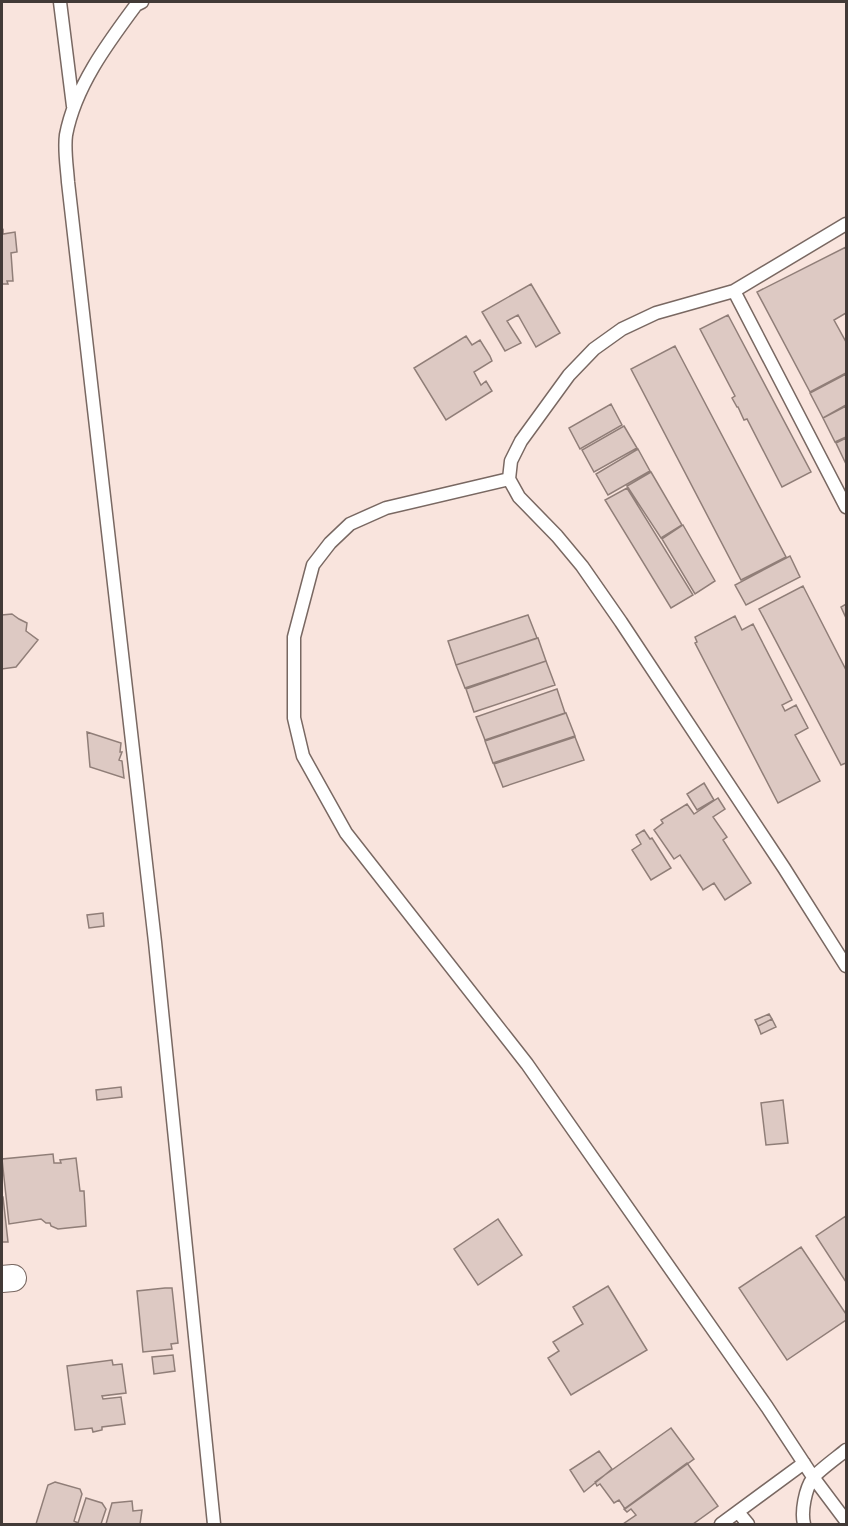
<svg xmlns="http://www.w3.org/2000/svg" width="848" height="1526" viewBox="0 0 848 1526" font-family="Overpass,sans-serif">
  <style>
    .building { fill: #ddc9c3; stroke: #907e78; stroke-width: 1.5 }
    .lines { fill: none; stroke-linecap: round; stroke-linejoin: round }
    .service-casing { stroke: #796862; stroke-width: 15 }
    .minor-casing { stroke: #796862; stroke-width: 28 }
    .service { stroke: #fff; stroke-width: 12 }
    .minor { stroke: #fff; stroke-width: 26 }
  </style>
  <rect width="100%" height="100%" fill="#f9e4dd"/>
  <path class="building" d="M3 230V234L15 232 17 252 11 253 13 281H7L8 284H2V231Z
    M846 247V313L834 320 846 342V373L810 392 757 292Z
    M531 284 560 333 536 347 518 315 507 321 521 343 505 351 482 312Z
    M728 315 811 472 782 487 747 419 744 420 738 407H737L732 398 735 396 700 329Z
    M466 336 472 345 480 340 490 356 492 361 474 372 481 385 486 381 492 391 446 420 414 368Z
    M675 346 786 557 741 580 631 369Z
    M846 374V405L823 418 810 393Z
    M611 404 622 425 580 449 569 428Z
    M846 406V437L835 442 823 418Z
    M624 426 637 448 594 472 582 450Z
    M846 438V464L836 443Z
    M638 449 650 471 608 495 596 474Z
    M651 472 682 525 661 538 627 486Z
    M627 488 693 595 671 608 605 500Z
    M683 525 715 581 695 594 662 539Z
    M790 556 800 577 746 605 735 585Z
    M803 586 846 670V763L841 765 759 609Z
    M846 604V618L841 607Z
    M12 614 19 619 27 623 26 631 38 640 16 667 2 669V615Z
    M528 615 537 638 456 665 448 641Z
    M735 616 742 630 753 624 792 700 782 705 785 711 796 705 808 728 795 735 820 781 778 803 695 643 697 642 695 637Z
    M538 638 546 661 465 688 456 665Z
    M546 661 555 685 474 712 466 689Z
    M557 689 565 713 485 740 476 717Z
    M566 713 575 736 493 763 485 741Z
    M87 732 121 743 120 752H122L119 760 122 761 124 778 90 767Z
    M575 737 584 760 503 787 494 764Z
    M704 783 714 800 697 810 687 794Z
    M718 798 725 809 713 817 727 837 723 840 751 883 725 900 714 883 703 890 702 888 680 855 674 859 654 830 663 823 661 820 687 804 694 814Z
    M644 830 650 839 652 838 671 868 651 880 632 850 641 844 636 835Z
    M103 913 104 926 89 928 87 915Z
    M769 1014 772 1019 758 1026 755 1020Z
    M772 1019 776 1027 761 1034 758 1026Z
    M121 1087 122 1097 97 1100 96 1090Z
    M783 1100 788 1143 766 1145 761 1103Z
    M53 1154 54 1163H61L60 1160 76 1158 80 1191H84L86 1226 58 1229 51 1226 50 1223H46L41 1219 9 1224 2 1159Z
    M2 1197H3L8 1242H2Z
    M846 1216V1282L816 1236Z
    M498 1219 522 1255 478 1285 454 1249Z
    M801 1247 846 1314V1320L787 1360 739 1288Z
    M608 1286 647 1350 571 1395 548 1358 559 1351 553 1342 583 1324 573 1307Z
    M165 1288H172L178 1343 171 1344 172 1349 143 1352 137 1291Z
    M173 1355 175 1371 154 1374 152 1357Z
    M112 1360 113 1365 122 1364 126 1393 102 1396 103 1399 121 1397 125 1424 102 1427V1430L93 1432 92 1428 75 1430 67 1366Z
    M671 1428 694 1459 625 1509 619 1500 614 1503 600 1484 597 1486 595 1482Z
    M599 1451 612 1469 584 1492 570 1470Z
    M687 1463 718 1506 693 1524H623L636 1515 631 1509 627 1512 624 1509Z
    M55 1482 80 1489 82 1494 74 1521 78 1523 86 1498 102 1503 106 1509 101 1524H36L48 1485Z
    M132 1501 133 1511 142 1510 140 1524H106L112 1503Z"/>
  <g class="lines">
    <g class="service-casing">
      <path id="service" d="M60 2 73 106
        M142 2 136 5C107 44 75 87 66 135 64 150 67 167 68 182L155 942 214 1524
        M846 224 734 291 846 507
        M734 291 656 313 622 329 594 349 569 375 521 441 511 461 509 479 519 497 557 536 582 566 621 622 784 868 846 966
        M509 479 386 508 350 524 330 543 313 565 294 637V718L303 756 346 833 527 1064 767 1407 813 1477 846 1521
        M738 1512 748 1524
        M721 1524 804 1463
        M804 1524C801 1512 805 1489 813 1478 818 1471 839 1456 846 1450"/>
    </g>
    <g class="minor-casing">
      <path id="minor" d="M2 1279 13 1278"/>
    </g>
    <use href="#service" class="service"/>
    <use href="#minor" class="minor"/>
  </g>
  <rect width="848" height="1526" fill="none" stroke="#423a37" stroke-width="6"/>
</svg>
